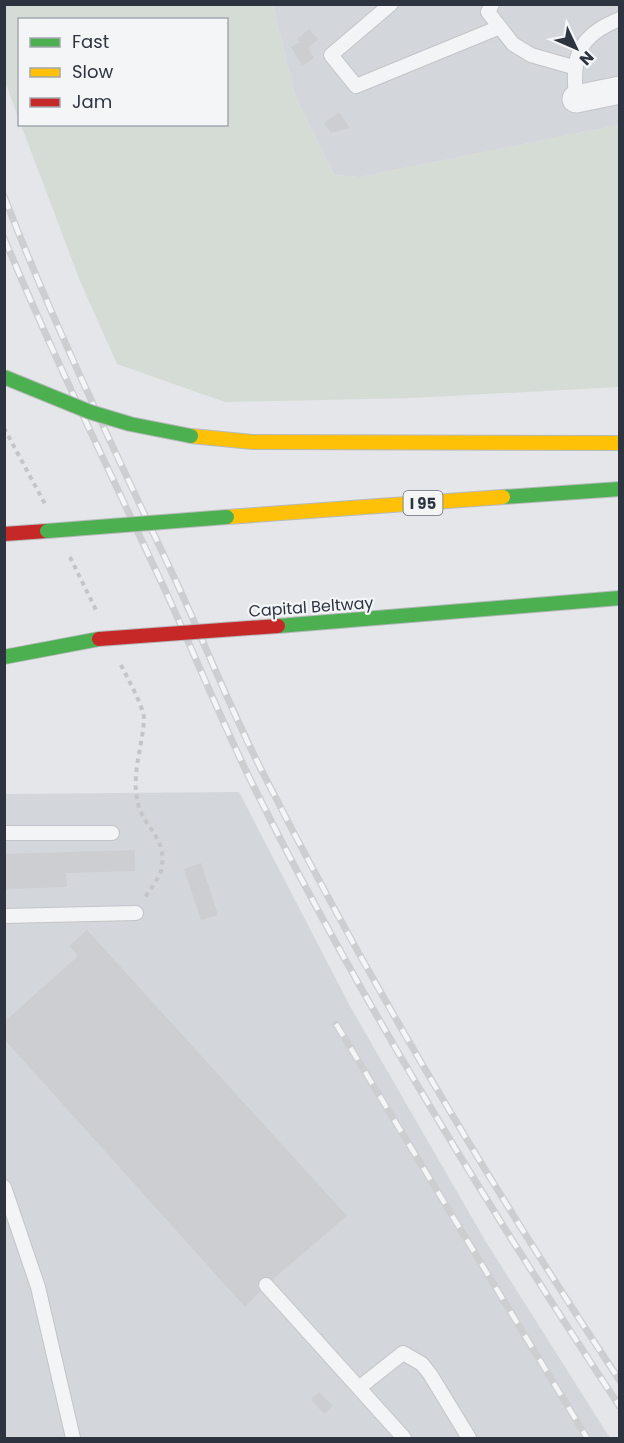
<svg xmlns="http://www.w3.org/2000/svg" width="624" height="1443" viewBox="0 0 624 1443" font-family="Poppins,sans-serif">
  <style>
    .built { fill: #d3d6db }
    .green { fill: #d5dcd5 }
    .building { fill: #cdced1 }
    .lines { fill: none; stroke-linecap: round; stroke-linejoin: round }
    .lane-casing { stroke: #c3c4c7; stroke-width: 16 }
    .street-casing { stroke: #c3c4c7; stroke-width: 29 }
    .fast-casing { stroke: #b7b9bd; stroke-width: 16 }
    .slow-casing { stroke: #b7b9bd; stroke-width: 16 }
    .jam-casing { stroke: #b7b9bd; stroke-width: 16 }
    .path { stroke: #c5c5c8; stroke-width: 4; stroke-dasharray: 4.5 4.5; stroke-linecap: butt }
    .lane { stroke: #f3f4f5; stroke-width: 14 }
    .street { stroke: #f3f4f5; stroke-width: 27 }
    .fast { stroke: #4caf50; stroke-width: 14 }
    .slow { stroke: #ffc107; stroke-width: 14 }
    .jam { stroke: #c62828; stroke-width: 14 }
    .rail-casing { stroke: #ccced0; stroke-width: 7 }
    .rail { stroke: #f3f5f7; stroke-width: 4.5; stroke-dasharray: 14; stroke-linecap: butt }
    .fast-bridge-casing { stroke: #b7b9bd; stroke-width: 16; stroke-linecap: butt }
    .jam-bridge-casing { stroke: #b7b9bd; stroke-width: 16; stroke-linecap: butt }
    .fast-bridge { stroke: #4caf50; stroke-width: 14 }
    .jam-bridge { stroke: #c62828; stroke-width: 14 }
    .labels { text-anchor: middle; dominant-baseline: central; stroke-width: 4.5; stroke-linejoin: round; paint-order: stroke }
    .shield { fill: #f3f5f7; stroke: #686e77; stroke-width: 1.5 }
    .shield-label { font-size: 15px; font-weight: bold; fill: #2d3440 }
    .street-label { font-size: 16px; fill: #2d3440; stroke: #f3f5f7 }
  </style>
  <rect width="100%" height="100%" fill="#e4e6e9"/>
  <path class="built" d="M273 5H619V125L360 177 334 175 295 95Z
    M239 792 351 1008 486 1242 610 1438H5L4 794Z"/>
  <path class="green" d="M5 4 273 5 295 95 334 175 360 177 619 125V387L412 398 225 402 117 364 80 281 21 125 226 124V20H20L19 120 5 81Z"/>
  <path class="building" d="M309 29 318 39 308 48 314 58 302 66 291 47 300 42 297 39Z
    M339 112 350 128 331 133 324 123Z
    M135 850V871L66 873 67 887 4 889V854Z
    M201 863 218 915 201 920 184 869Z
    M87 930 347 1216 266 1285 245 1307 4 1039V1022L78 956 69 946Z
    M319 1392 333 1406 324 1414 311 1399Z"/>
  <g class="lines">
    <g class="lane-casing">
      <path id="lane" d="M391 4 331 55 356 86 500 27
        M492 4 488 12 513 44 531 55 573 67
        M576 99C572 57 577 36 620 19
        M4 833H112
        M4 916 136 913
        M4 1187 38 1287 73 1438
        M266 1285 404 1438
        M360 1387 403 1353 422 1364 430 1374 469 1438"/>
    </g>
    <g class="street-casing">
      <path id="street" d="M576 99 620 90"/>
    </g>
    <g class="fast-casing">
      <path id="fast" d="M503 497 620 489
        M278 626 620 598
        M4 657 99 639"/>
    </g>
    <g class="slow-casing">
      <path id="slow" d="M191 436 253 442 620 443
        M227 517 503 497"/>
    </g>
    <g class="jam-casing">
      <path id="jam" d="M4 534 47 531"/>
    </g>
    <path class="path" d="M4 428 45 504
      M70 557 97 612
      M121 665C127 677 145 709 144 720 142 750 130 777 139 807 147 831 168 839 161 871 158 880 149 891 144 899"/>
    <use href="#lane" class="lane"/>
    <use href="#street" class="street"/>
    <use href="#fast" class="fast"/>
    <use href="#slow" class="slow"/>
    <use href="#jam" class="jam"/>
    <g class="rail-casing">
      <path id="rail" d="M4 196C54 326 115 451 174 577 204 641 230 709 263 773 369 982 490 1185 620 1381
        M4 238C52 353 106 464 159 577 190 643 217 711 249 777 357 995 486 1204 620 1407
        M336 1024 587 1438"/>
    </g>
    <use href="#rail" class="rail"/>
    <g class="fast-bridge-casing">
      <path id="fast-bridge" d="M4 377 90 412 130 424 191 436
        M47 531 227 517"/>
    </g>
    <g class="jam-bridge-casing">
      <path id="jam-bridge" d="M99 639 278 626"/>
    </g>
    <use href="#fast-bridge" class="fast-bridge"/>
    <use href="#jam-bridge" class="jam-bridge"/>
  </g>
  <g class="labels">
    <rect class="shield" x="403.5" y="491" width="39" height="24" rx="4.5"/>
    <g class="shield-label">
      <text x="423" y="503">I 95</text>
    </g>
    <g class="street-label">
      <text transform="translate(311 607) rotate(-4)">Capital Beltway</text>
    </g>
  </g>
  <rect width="624" height="1443" fill="none" stroke="#2d3440" stroke-width="12"/>
  <rect x="18" y="18" width="210" height="108" fill="#f3f5f7" stroke="#a4a8ae" stroke-width="1.5"/>
  <rect x="30" y="38" width="30" height="9" fill="#4caf50" stroke="#a4a8ae" stroke-width="1.5"/>
  <text x="72" y="48" font-size="18" fill="#2d3440">Fast</text>
  <rect x="30" y="68" width="30" height="9" fill="#ffc107" stroke="#a4a8ae" stroke-width="1.5"/>
  <text x="72" y="78" font-size="18" fill="#2d3440">Slow</text>
  <rect x="30" y="98" width="30" height="9" fill="#c62828" stroke="#a4a8ae" stroke-width="1.5"/>
  <text x="72" y="108" font-size="18" fill="#2d3440">Jam</text>
  <g transform="translate(576 48) rotate(134)" stroke="#f3f5f7" stroke-width="4.5" paint-order="stroke">
  <path d="M0-4.5L10 22L0 15L-10 22Z" fill="#2d3440"/>
  <text y="-9" font-size="16" font-weight="bold" text-anchor="middle" fill="#2d3440">N</text>
  </g>
</svg>
